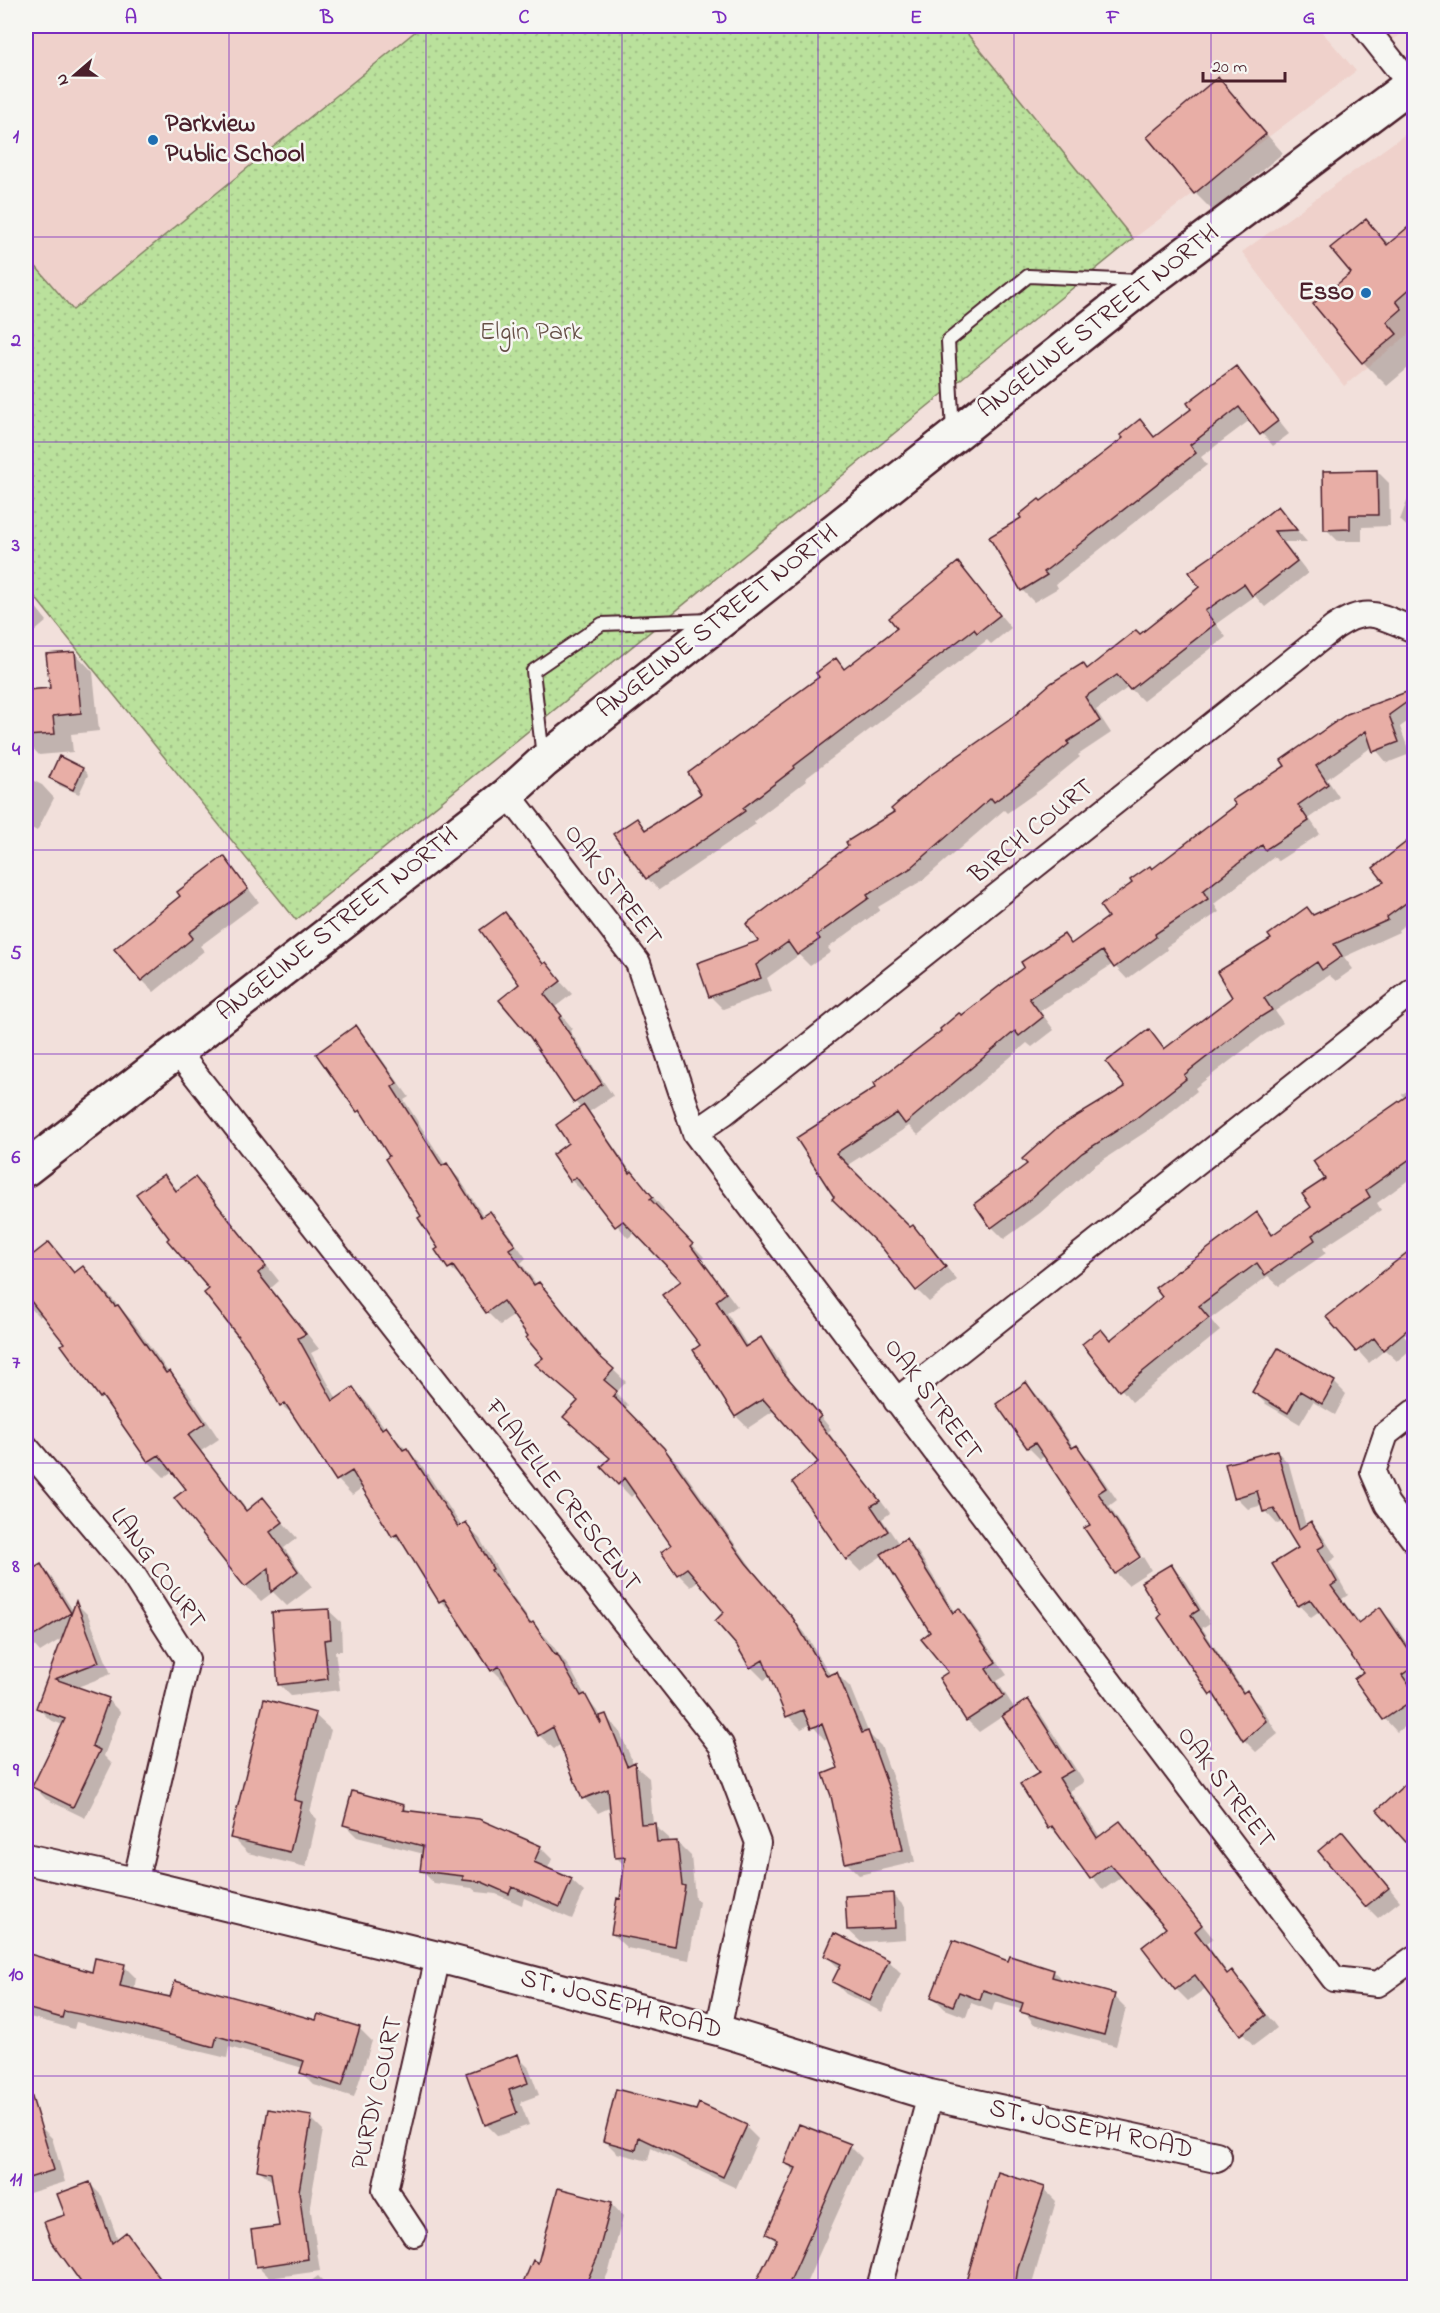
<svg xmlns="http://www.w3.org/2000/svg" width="1440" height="2313" viewBox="0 0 1440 2313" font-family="'Indie Flower',sans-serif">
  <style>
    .built { fill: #efd1cb }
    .park { fill: url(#park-dots); stroke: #828064; stroke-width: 1.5 }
    .shadow { fill: #0003 }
    .building { fill: #e8aea6; stroke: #4a1f2b; stroke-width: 1.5 }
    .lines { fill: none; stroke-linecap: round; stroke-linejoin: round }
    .service-casing { stroke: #4a1f2b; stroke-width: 16 }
    .minor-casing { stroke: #4a1f2b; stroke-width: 28 }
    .tertiary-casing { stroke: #4a1f2b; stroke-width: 34 }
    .secondary-casing { stroke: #4a1f2b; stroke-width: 38 }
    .service { stroke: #f6f6f2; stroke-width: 12 }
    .minor { stroke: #f6f6f2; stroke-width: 24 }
    .tertiary { stroke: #f6f6f2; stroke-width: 30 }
    .secondary { stroke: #f6f6f2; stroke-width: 33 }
    .grid { fill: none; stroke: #7b2cbf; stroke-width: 1.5; stroke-opacity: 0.55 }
    .poi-dot { fill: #1f6fb2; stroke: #f6f6f2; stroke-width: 2 }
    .labels { text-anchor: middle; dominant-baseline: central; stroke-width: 5; stroke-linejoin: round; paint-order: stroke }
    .poi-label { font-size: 26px; font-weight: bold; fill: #4a1f2b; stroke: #f6f6f2; text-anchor: start }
    .street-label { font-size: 26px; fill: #4a1f2b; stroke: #f6f6f2 }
    .park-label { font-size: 26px; fill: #665047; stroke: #f6f6f2 }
    .neatline { fill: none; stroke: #7b2cbf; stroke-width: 2 }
    .grid-label { font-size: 20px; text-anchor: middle; font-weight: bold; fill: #7b2cbf }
  </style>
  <defs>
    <pattern id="park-dots" width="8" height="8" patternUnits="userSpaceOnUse" patternTransform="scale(1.5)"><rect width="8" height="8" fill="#bae19c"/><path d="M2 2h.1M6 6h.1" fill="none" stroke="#a1c187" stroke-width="1.8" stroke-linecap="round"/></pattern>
  </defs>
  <rect width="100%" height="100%" fill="#f2e0db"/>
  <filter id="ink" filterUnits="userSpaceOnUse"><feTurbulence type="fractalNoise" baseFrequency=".0167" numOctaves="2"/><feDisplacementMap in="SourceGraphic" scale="12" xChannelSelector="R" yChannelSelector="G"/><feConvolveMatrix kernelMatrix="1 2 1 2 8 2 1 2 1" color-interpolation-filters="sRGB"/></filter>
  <g filter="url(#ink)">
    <path class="built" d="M26 26H422L72 310 26 255Z
      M961 26H1317L1356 71 1133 239Z
      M1362 26H1411L1381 50Z
      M1404 135 1414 149V330L1344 386 1242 252Z"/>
    <path class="park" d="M422 26H961L1133 239 296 920 26 586V255L73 310Z"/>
    <path class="shadow" d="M1218 79 1283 153 1213 211 1195 193Z
      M1366 221 1389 244 1414 224V343L1410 347 1414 352V363L1387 386 1363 362 1353 273Z
      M1236 368 1289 434 1273 446 1250 420 1201 457 1207 465 1056 584 1058 588 1034 602 1022 590 1023 518 1125 439 1140 421 1156 438 1193 409Z
      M1377 471 1389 483 1390 526 1362 527V541H1338L1326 529Z
      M1414 483V533L1400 520Z
      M1278 508 1307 542H1284L1308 573 1265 607 1255 596 1216 624 1226 637 1143 701 1129 687 1096 710 1111 733 1078 755 1080 757 1041 789 1007 813 1004 810 923 880 878 907 880 910 828 948 831 952 810 966 799 955 767 978 772 991 723 1009 710 996 760 942 897 812 1083 664 1088 670 1140 636 1201 587 1233 544Z
      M958 564 1011 628 991 644 987 640 805 779 806 781 754 821 756 824 659 890 647 878 637 819 647 830 703 795 836 660 845 670 899 628Z
      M26 595 47 621 27 638 26 636Z
      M75 653 93 672 99 731 71 734 73 752 39 755 26 741V692L51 689Z
      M1411 692 1414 695V717L1400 727 1410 754 1387 763 1373 746 1327 779 1339 797 1309 818 1320 834 1278 861 1274 857 1214 904 1219 912 1166 947 1167 950 1127 979 1113 964 1040 1011 1054 1030 1032 1047 1027 1043 918 1135 909 1126 846 1166 910 1229 913 1227 925 1239 946 1265 916 1289 884 1248 836 1197 799 1139 878 1087 1064 936 1072 945 1110 918 1152 871Z
      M60 758 83 769 88 775 79 794 56 784 51 778Z
      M26 777 42 785 54 798 37 831 26 825Z
      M1414 838V918L1398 930 1399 932 1344 957 1353 969 1336 981 1329 975 1275 1011 1283 1023 1262 1036 1195 1088 1197 1091 1147 1131 1095 1165 1040 1213 1004 1239 992 1227 1127 1087 1149 1031 1166 1050 1234 997 1314 916 1387 882 1375 868Z
      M224 858 259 902 200 946 204 951 154 992 142 980 182 896Z
      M504 914 545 965 572 994 555 1007 573 1029 570 1031 613 1096 589 1112 634 1176 664 1209 661 1212 704 1257 702 1259 737 1306 727 1313 748 1347 761 1339 773 1351 793 1384 831 1429 828 1432 890 1513 882 1519 899 1544 906 1540 918 1552 956 1613 959 1610 971 1622 1007 1675 997 1681 1015 1709 1027 1701 1040 1713 1084 1782 1070 1791 1100 1837 1120 1823 1213 1938 1206 1943 1229 1975 1232 1972 1244 1984 1277 2028 1253 2046 1206 1988 1188 2001 1176 1989 1144 1947 1168 1928 1123 1876 1103 1890 1063 1839 1050 1828 1041 1773 1003 1716 979 1732 967 1720 932 1632 883 1555 860 1571 848 1559 820 1462 775 1410 748 1428 736 1416 702 1346 683 1281 636 1232 628 1238 587 1189 583 1192 571 1180 570 1144 581 1108 575 1102 521 984Z
      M355 1027 368 1040 409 1097 404 1100 446 1166 459 1178 484 1217 490 1213 503 1226 526 1258 521 1263 537 1285 539 1284 552 1297 607 1364 626 1382 616 1393 628 1405 625 1409 677 1462 759 1578 805 1633 831 1676 837 1674 850 1687 869 1734 881 1746 903 1806 915 1862 859 1875 846 1862 840 1769 829 1739 825 1740 811 1724 801 1729 788 1716 771 1676 764 1680 751 1667 738 1645 726 1612 699 1581 691 1587 678 1574 673 1546 636 1492 631 1497 603 1468 612 1459 579 1402 515 1315 500 1325 487 1312 464 1279 450 1268 420 1219 423 1217 391 1157 368 1121 359 1111Z
      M1414 1087V1138L1410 1141 1414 1147V1176L1377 1203 1381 1210 1323 1248 1326 1253 1279 1286 1268 1276 1210 1319 1220 1331 1132 1402 1084 1344 1101 1331 1112 1341 1257 1214 1274 1235 1313 1207 1327 1179 1405 1099 1402 1094Z
      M164 1176 179 1191 195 1179 209 1193 279 1281 271 1288 319 1349 311 1353 337 1399 353 1389 367 1403 385 1428 421 1464 462 1527 465 1524 480 1539 506 1584 504 1585 532 1624 547 1638 571 1670 587 1699 602 1717 605 1716 619 1730 634 1765 649 1778 653 1824 669 1838 670 1843 677 1842 691 1856 695 1898 699 1902 689 1960 627 1948 612 1934 621 1901 625 1866 617 1858 611 1807 598 1813 584 1798 561 1744 554 1749 539 1735 510 1682 507 1684 493 1670 456 1615 440 1601 408 1550 394 1536 363 1487 352 1495 338 1480 297 1418 281 1405 250 1348 211 1289 171 1239Z
      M49 1244 76 1274 83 1268 98 1283 133 1322 169 1373 185 1388 219 1439 201 1451 248 1511 262 1499 297 1538 284 1548 312 1587 287 1606 273 1592 261 1601 246 1586 173 1471 164 1477 149 1462 113 1410 101 1397 67 1343 43 1314 39 1317 26 1303V1262Z
      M1414 1248V1328L1404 1336 1414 1347 1397 1361 1385 1350 1369 1363 1328 1317Z
      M947 1268 957 1280 929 1302 918 1291Z
      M1334 1382 1346 1394 1335 1415 1313 1402 1300 1424 1266 1404 1254 1392Z
      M1026 1384 1038 1396 1075 1449 1077 1447 1089 1459 1117 1500 1109 1506 1141 1555 1116 1574 1086 1528 1092 1525 1045 1456 1040 1459 1028 1447 998 1404Z
      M1277 1451 1289 1464 1306 1526 1310 1523 1322 1535 1336 1557 1329 1562 1348 1595 1342 1599 1360 1623 1380 1609 1392 1621 1414 1654V1719L1397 1732 1385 1719 1356 1679 1365 1672 1321 1611 1311 1618 1299 1605 1300 1549 1284 1522 1277 1524 1265 1511 1263 1505 1248 1509 1236 1497Z
      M1143 1557 1151 1570 1128 1585 1117 1574Z
      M40 1565 52 1578 74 1612 77 1604 88 1615 111 1674 75 1688 108 1700 120 1712 104 1756 112 1764 85 1818 46 1799 34 1787 63 1725 50 1720 38 1708 64 1637 40 1652 26 1636V1575Z
      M1170 1566 1183 1578 1210 1623 1202 1628 1245 1693 1259 1704 1278 1734 1256 1752 1244 1740 1222 1705 1211 1694 1163 1616Z
      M328 1610 341 1622 342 1651H335L340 1690 291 1696 279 1684Z
      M315 1715 331 1730 310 1812 317 1819 306 1867 248 1853 232 1837Z
      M1414 1779V1849L1380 1810Z
      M403 1806 410 1813 540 1847 552 1859 547 1870 571 1880 584 1892 572 1919 524 1898 522 1905 496 1894 477 1892 472 1888 434 1883 422 1871 424 1854 357 1837 345 1825Z
      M1357 1849 1400 1901 1378 1918 1366 1906Z
      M893 1895 905 1907 906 1939 861 1942 848 1930Z
      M835 1935 889 1961 901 1973 882 2012 846 1994 834 1982 840 1969 825 1955Z
      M26 1955 93 1974 124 1966 136 1978 134 1990 359 2028 372 2041 354 2097 314 2085 302 2073 303 2068 229 2047 227 2058 76 2022 74 2029 26 2016Z
      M1009 1963 1053 1971 1065 1982 1114 1996 1126 2008 1116 2046 1034 2024 1023 2010 995 2002 992 2011 971 2003 966 2017 945 2009 933 1997Z
      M517 2056 529 2068 539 2095 520 2102 529 2125 498 2136 486 2124Z
      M700 2105 746 2127 758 2139 736 2188 651 2148 648 2161 617 2153 604 2140 696 2111Z
      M311 2118 323 2130 310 2205 320 2271 270 2278 258 2266 281 2227 274 2183 259 2170Z
      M39 2125 52 2138 65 2182 26 2194V2130Z
      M850 2146 862 2158 804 2288H755L777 2243 768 2233 795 2172 786 2163Z
      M90 2184 102 2196 118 2240 126 2234 169 2288H87L67 2216Z
      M1044 2189 1056 2201 1031 2288H966Z
      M611 2203 623 2216 609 2271 601 2288H522L539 2265Z
      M318 2276 330 2288H302Z"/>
    <path class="building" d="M1218 77 1266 134 1194 194 1147 137Z
      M1366 219 1387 245 1414 222V285L1396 301 1402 309 1387 322 1397 334 1362 363 1313 304 1351 273 1330 248Z
      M1236 366 1278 421 1260 435 1239 407 1190 445 1196 453 1044 572 1047 575 1021 591 989 537 1021 518 1019 515 1039 499 1041 501 1123 438 1120 435 1140 419 1154 437 1191 409 1187 403Z
      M1377 470 1378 515H1350V529L1324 530 1323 471Z
      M1278 506 1297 530 1274 531 1297 561 1252 596 1244 584 1205 611 1215 624 1130 690 1117 675 1085 697 1100 721 1067 742 1069 744 1028 777 994 802 991 798 911 868 867 895 869 898 817 935 820 939 797 955 788 942 756 965 761 978 709 997 697 963 758 941 746 924 848 846 846 842 894 812 891 809 929 776 1008 721 1051 683 1083 663 1087 669 1136 630 1140 634 1199 587 1189 572 1232 542Z
      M958 562 1000 615 977 633 974 629 794 766 795 768 743 808 745 811 646 879 613 834 637 818 645 830 701 794 688 773 819 677 816 673 836 658 844 669 897 628 889 618Z
      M75 652 81 713 53 716 55 734 26 736V690L50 688 46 654Z
      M1412 690 1414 697 1389 715 1399 742 1373 752 1366 731 1316 766 1328 784 1298 805 1309 821 1265 850 1262 845 1203 891 1208 899 1155 934 1156 937 1114 968 1102 951 1029 998 1043 1017 1019 1036 1015 1031 905 1124 897 1113 836 1153 910 1227 913 1225 946 1267 916 1291 883 1249 832 1199 834 1197 796 1138 876 1087 874 1083 941 1031 940 1029 959 1013 962 1015 1024 967 1021 962 1064 934 1071 944 1108 917 1100 906 1132 883 1130 880 1150 866 1152 869 1236 805 1232 800 1285 766 1281 760 1347 714Z
      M59 756 83 768 73 790 49 778Z
      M1414 836V897L1387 917 1388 920 1334 944 1342 956 1322 970 1317 962 1264 998 1272 1010 1249 1024 1184 1075 1186 1079 1135 1119 1082 1153 1028 1201 991 1228 974 1204 1027 1164 1022 1159 1057 1128 1125 1087 1106 1062 1149 1029 1164 1049 1232 997 1217 972 1271 939 1268 935 1307 907 1313 915 1384 882 1373 868Z
      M224 856 248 889 189 933 193 938 141 981 114 949 180 896 177 892Z
      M505 912 543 964 546 962 561 981 544 994 562 1016 559 1018 602 1084 574 1103 530 1037 499 1000 519 984 480 930Z
      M356 1025 397 1083 392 1087 442 1166 447 1163 481 1217 490 1211 515 1245 509 1249 534 1285 539 1282 598 1355 614 1369 604 1380 617 1391 613 1396 664 1448 746 1563 793 1618 827 1676 837 1672 862 1733 868 1731 890 1792 903 1850 845 1863 831 1796 823 1774 838 1768 822 1724 811 1728 803 1710 786 1717 763 1660 750 1668 737 1646 715 1621 724 1612 687 1568 677 1575 661 1552 671 1545 624 1478 618 1485 601 1467 610 1458 563 1417 578 1401 535 1364 543 1358 526 1338 528 1336 503 1301 486 1313 453 1266 448 1269 435 1250 438 1248 418 1218 421 1216 385 1159 389 1156 360 1110 357 1112 316 1054Z
      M1414 1091V1156L1366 1190 1370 1197 1312 1235 1315 1240 1265 1275 1257 1263 1199 1306 1209 1318 1119 1391 1082 1344 1101 1329 1110 1340 1162 1297 1155 1288 1257 1212 1272 1235 1311 1207 1302 1194 1325 1179 1313 1161Z
      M584 1105 630 1173 632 1171 653 1197 650 1199 693 1244 691 1246 726 1293 716 1301 745 1347 761 1337 781 1370 821 1416 817 1420 880 1501 871 1506 888 1531 846 1560 792 1482 818 1462 763 1399 735 1417 693 1350 700 1345 662 1295 681 1281 623 1221 615 1227 576 1177 570 1181 552 1155 568 1143 556 1125Z
      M164 1174 176 1191 195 1177 266 1266 258 1273 306 1334 298 1338 333 1401 353 1387 382 1429 386 1426 403 1450 407 1448 458 1527 466 1522 493 1569 491 1570 530 1624 533 1622 555 1655 557 1654 581 1696 585 1694 601 1724 600 1716 606 1714 627 1766 635 1762 641 1824 655 1823 657 1842 677 1841 682 1885 685 1886 675 1946 611 1934 617 1898 620 1899 625 1857 615 1858 608 1789 582 1799 553 1727 538 1736 499 1666 491 1671 444 1599 439 1602 397 1534 392 1537 352 1471 336 1481 285 1403 280 1406 248 1349 204 1293 209 1289 167 1240 169 1238 136 1194Z
      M49 1242 74 1273 83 1266 115 1306 118 1305 166 1373 170 1371 205 1423 188 1435 246 1511 263 1497 283 1522 270 1532 298 1571 271 1592 269 1568 245 1587 228 1566 174 1498 186 1489 159 1455 148 1462 102 1396 100 1398 61 1345 64 1343 26 1295V1260Z
      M1414 1247V1324L1383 1350 1374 1338 1356 1352 1326 1317Z
      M1278 1348 1335 1381 1322 1404 1300 1391 1288 1413 1252 1392Z
      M1026 1382 1072 1448 1077 1445 1106 1488 1098 1493 1140 1557 1115 1574 1084 1528 1090 1525 1035 1443 1027 1448 996 1404Z
      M1277 1450 1299 1529 1311 1521 1325 1545 1318 1549 1337 1582 1331 1586 1358 1623 1380 1607 1414 1658V1666L1402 1675 1414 1692V1699L1383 1720 1354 1679 1363 1672 1310 1599 1298 1606 1272 1564 1298 1548 1274 1509 1263 1512 1257 1491 1234 1498 1225 1464Z
      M906 1538 953 1613 959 1608 996 1662 986 1669 1004 1696 966 1721 939 1678 948 1672 921 1639 930 1632 881 1554Z
      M41 1564 71 1613 26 1641V1573Z
      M1171 1564 1199 1610 1191 1615 1243 1693 1247 1690 1266 1721 1243 1741 1213 1693 1210 1695 1158 1618 1161 1615 1141 1582Z
      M76 1601 99 1662 55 1679 109 1698 92 1746 100 1750 73 1807 32 1787 65 1719 36 1708Z
      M329 1609 331 1639 324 1640 328 1679 278 1685 272 1612Z
      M264 1699 316 1713 294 1800 302 1802 290 1852 230 1838Z
      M1028 1699 1073 1770 1059 1778 1097 1838 1120 1821 1202 1925 1195 1931 1227 1974 1232 1970 1266 2015 1240 2035 1195 1975 1175 1990 1142 1947 1166 1928 1110 1864 1090 1879 1052 1826 1048 1829 1020 1784 1039 1773 1002 1716Z
      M1414 1776V1851L1377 1810Z
      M352 1791 404 1805 403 1810 479 1819 541 1846 534 1862 572 1879 560 1907 512 1887 509 1894 482 1882 463 1880V1876L420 1871 423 1846 343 1825Z
      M1342 1831 1389 1888 1365 1907 1318 1851Z
      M893 1893 895 1928 847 1930 845 1896Z
      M834 1933 889 1960 870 2001 832 1982 841 1964 824 1956Z
      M953 1940 1008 1961 1010 1956 1054 1970 1052 1977 1115 1994 1104 2035 1020 2012 1023 2003 983 1990 980 2000 959 1992 953 2006 931 1997Z
      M26 1953 92 1972 95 1958 125 1964 120 1986 170 1997 175 1981 316 2020 318 2014 360 2027 342 2086 300 2073 304 2061 217 2036 214 2047 134 2025 64 2011 62 2018 26 2008Z
      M518 2054 528 2083 509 2090 517 2113 485 2125 466 2073Z
      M616 2089 696 2110 699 2103 747 2125 723 2177 639 2137 636 2150 603 2141Z
      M31 2094 54 2170 26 2179V2095Z
      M268 2109 312 2116 299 2191 308 2259 256 2267 251 2230 279 2226 271 2173 257 2170Z
      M799 2124 851 2144 787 2288H753L777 2239 766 2234 796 2168 784 2163Z
      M998 2172 1045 2187 1018 2267 1015 2288H964Z
      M90 2182 112 2243 126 2232 167 2288H85L51 2241 44 2222 65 2215 57 2194Z
      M558 2188 612 2202 597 2258 584 2288H521L533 2260 538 2263Z"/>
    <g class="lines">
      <g class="service-casing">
        <path id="service" d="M953 432 948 341 1028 276 1140 281
          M543 757 533 671 602 624 711 620"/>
      </g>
      <g class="minor-casing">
        <path id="minor" d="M1364 26 1414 89
          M508 794 638 963 695 1133 1334 1979 1378 1984 1414 1958
          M176 1050 721 1745 758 1843 718 2030
          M695 1133 724 1113 1335 627C1368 604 1381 617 1414 630
          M896 1401 1414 990
          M1414 1412 1386 1434 1373 1472 1387 1504 1414 1540
          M26 1447 132 1573 187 1659 135 1883
          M414 2234 385 2190 438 1957
          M879 2288 930 2095"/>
      </g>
      <g class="tertiary-casing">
        <path id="tertiary" d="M26 1859 135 1883 438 1957 718 2030 930 2095 1216 2157"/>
      </g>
      <g class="secondary-casing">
        <path id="secondary" d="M26 1169 508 794 544 761 1149 281 1414 82"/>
      </g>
      <use href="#service" class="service"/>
      <use href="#minor" class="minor"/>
      <use href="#tertiary" class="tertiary"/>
      <use href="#secondary" class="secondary"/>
    </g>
  </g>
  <path class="grid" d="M229 26V2288M426 26V2288M622 26V2288M818 26V2288M1014 26V2288M1211 26V2288M26 237H1414M26 442H1414M26 646H1414M26 850H1414M26 1054H1414M26 1259H1414M26 1463H1414M26 1667H1414M26 1871H1414M26 2076H1414"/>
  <g class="poi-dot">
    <circle cx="153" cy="140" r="6"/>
    <circle cx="1366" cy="293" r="6"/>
  </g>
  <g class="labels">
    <g class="poi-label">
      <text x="165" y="125">Parkview<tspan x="165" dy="30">Public School</tspan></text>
      <text x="1354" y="293" text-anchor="end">Esso</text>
    </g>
    <g class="street-label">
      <text transform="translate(1099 322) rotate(-38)">ANGELINE STREET NORTH</text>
      <text transform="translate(718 622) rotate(-38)">ANGELINE STREET NORTH</text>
      <text transform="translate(1032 832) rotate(-39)">BIRCH COURT</text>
      <text transform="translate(612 886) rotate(53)">OAK STREET</text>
      <text transform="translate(338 925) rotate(-38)">ANGELINE STREET NORTH</text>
      <text transform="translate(932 1400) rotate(53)">OAK STREET</text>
      <text transform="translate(562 1496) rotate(52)">FLAVELLE CRESCENT</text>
      <text transform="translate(157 1569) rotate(54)">LANG COURT</text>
      <text transform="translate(1225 1788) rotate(53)">OAK STREET</text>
      <text transform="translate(621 2005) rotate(15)">ST. JOSEPH ROAD</text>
      <text transform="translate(378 2093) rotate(-77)">PURDY COURT</text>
      <text transform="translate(1091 2130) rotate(12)">ST. JOSEPH ROAD</text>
    </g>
    <g class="park-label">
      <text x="531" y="333">Elgin Park</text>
    </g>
  </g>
  <rect width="1440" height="2313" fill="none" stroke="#f6f6f2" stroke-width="66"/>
  <g transform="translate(75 75) rotate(250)" stroke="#f6f6f2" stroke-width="4.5" paint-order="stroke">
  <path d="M0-4.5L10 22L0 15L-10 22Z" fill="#4a1f2b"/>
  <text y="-9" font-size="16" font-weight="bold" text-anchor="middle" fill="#4a1f2b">N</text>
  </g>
  <path d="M1203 72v9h82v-9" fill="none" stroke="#4a1f2b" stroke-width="3"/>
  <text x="1212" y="72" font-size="18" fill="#4a1f2b" stroke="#f6f6f2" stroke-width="4.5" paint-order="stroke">20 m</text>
  <rect x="33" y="33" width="1374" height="2247" class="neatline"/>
  <g class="grid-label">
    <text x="131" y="23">A</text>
    <text x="327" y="23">B</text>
    <text x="524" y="23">C</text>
    <text x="720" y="23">D</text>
    <text x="916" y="23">E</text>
    <text x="1113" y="23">F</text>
    <text x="1309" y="23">G</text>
    <text x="16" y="142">1</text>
    <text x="16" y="346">2</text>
    <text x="16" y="551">3</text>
    <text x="16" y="755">4</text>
    <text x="16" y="959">5</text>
    <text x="16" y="1163">6</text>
    <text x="16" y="1368">7</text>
    <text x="16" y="1572">8</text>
    <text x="16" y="1776">9</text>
    <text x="16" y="1980">10</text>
    <text x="16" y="2185">11</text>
  </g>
</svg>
